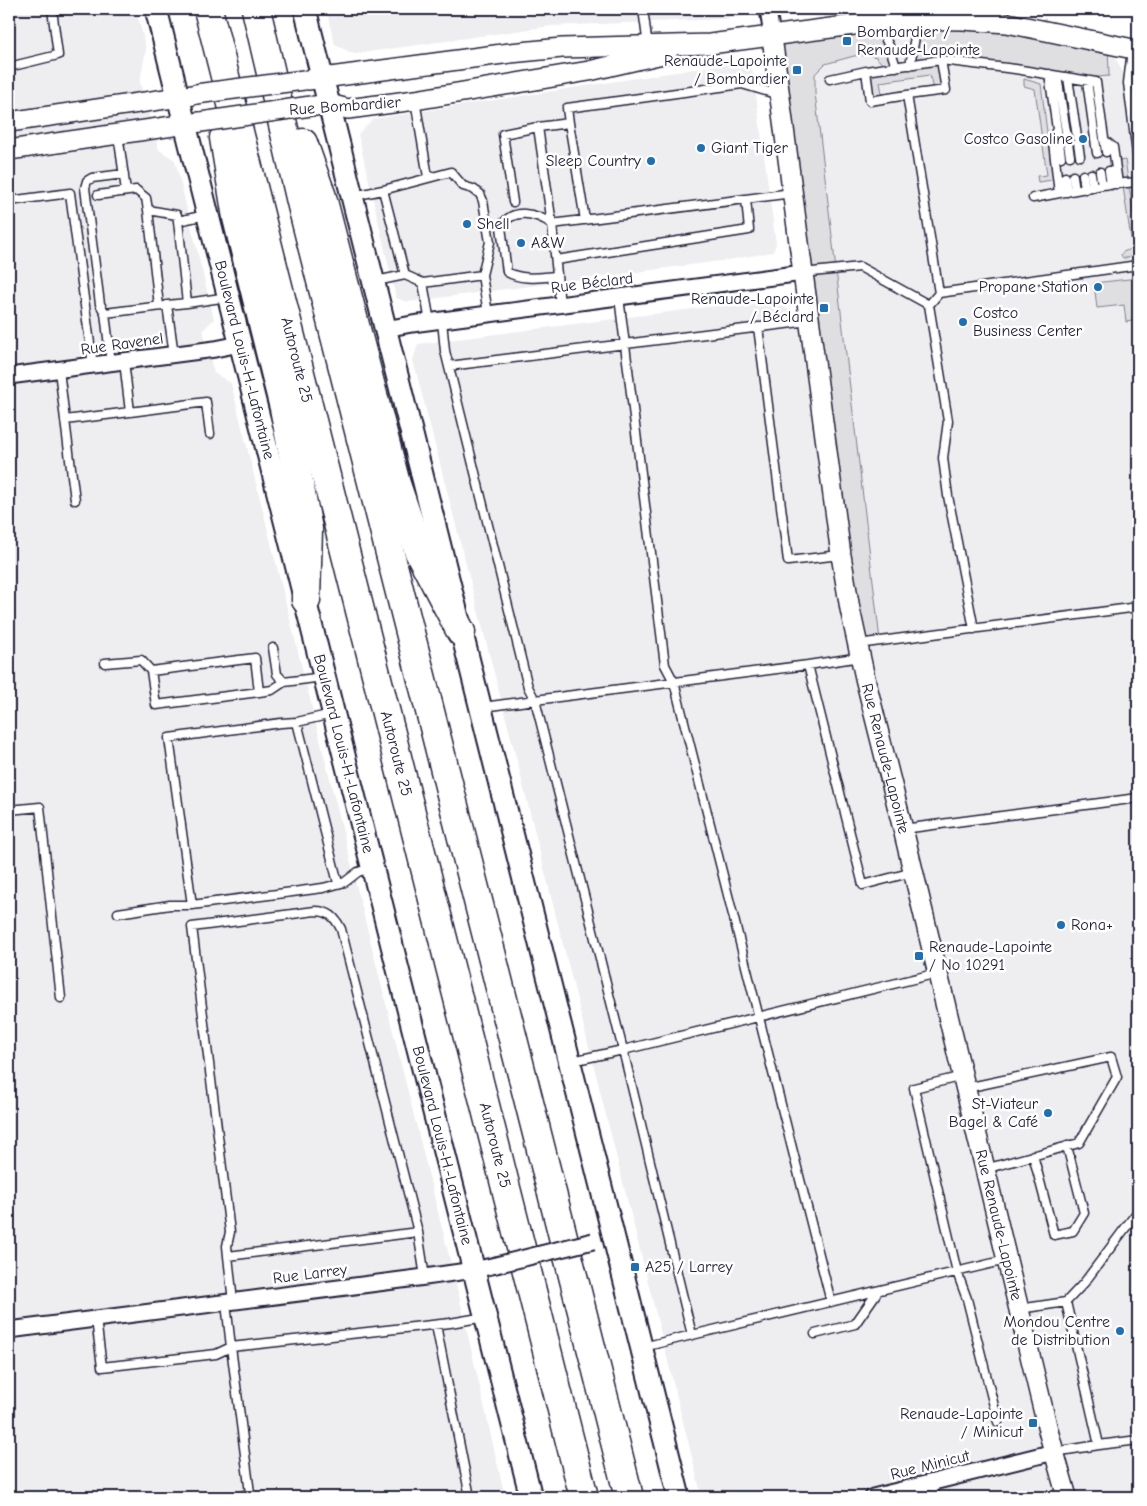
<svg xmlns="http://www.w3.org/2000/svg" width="1147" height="1506" viewBox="0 0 1147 1506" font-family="'Comic Neue',sans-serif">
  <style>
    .built { fill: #eeeef1 }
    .green { fill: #dfdfe2; stroke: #80808e }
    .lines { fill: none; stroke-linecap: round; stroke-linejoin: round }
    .service-casing { stroke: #22223b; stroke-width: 11 }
    .minor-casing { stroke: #22223b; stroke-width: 19 }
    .tertiary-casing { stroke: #22223b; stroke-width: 22 }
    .secondary-casing { stroke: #22223b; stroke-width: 25 }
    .motorway-casing { stroke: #22223b; stroke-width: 31 }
    .service { stroke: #fff; stroke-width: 8 }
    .minor { stroke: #fff; stroke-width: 15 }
    .tertiary { stroke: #fff; stroke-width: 19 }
    .secondary { stroke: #fff; stroke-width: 21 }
    .motorway { stroke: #fff; stroke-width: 28 }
    .minor-bridge-casing { stroke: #22223b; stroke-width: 19; stroke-linecap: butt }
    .tertiary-bridge-casing { stroke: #22223b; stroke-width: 22; stroke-linecap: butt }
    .minor-bridge { stroke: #fff; stroke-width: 15 }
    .tertiary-bridge { stroke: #fff; stroke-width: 19 }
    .poi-dot { fill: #1f6fb2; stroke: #fff; stroke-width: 2 }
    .labels { text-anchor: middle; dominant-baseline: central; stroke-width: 5; stroke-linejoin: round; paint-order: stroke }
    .poi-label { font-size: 16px; fill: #22223b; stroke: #fff; text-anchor: start }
    .street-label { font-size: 16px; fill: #22223b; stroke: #fff }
  </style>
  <rect width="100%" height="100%" fill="#fff"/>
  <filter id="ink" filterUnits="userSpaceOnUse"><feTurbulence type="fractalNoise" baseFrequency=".02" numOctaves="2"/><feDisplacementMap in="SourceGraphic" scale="10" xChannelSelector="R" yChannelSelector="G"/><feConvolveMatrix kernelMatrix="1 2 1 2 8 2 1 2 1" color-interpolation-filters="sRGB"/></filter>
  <g filter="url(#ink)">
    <path class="built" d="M9 9H136L146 49 140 82 159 150 175 160 214 319 203 330 214 373 231 383 459 1296 505 1497H9Z
      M326 9H744L745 16 724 19 551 26 354 54 335 45Z
      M877 22 1108 43 1128 83 1138 146V1497H702L517 761 413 360 418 344 770 299 809 321 772 37Z
      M746 61 753 72 776 244 773 252 728 260 408 302 396 298 358 134 373 119Z"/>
    <path class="green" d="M926 19 1108 43 1109 76 1077 79 941 60 946 90 933 91 930 75 880 82 883 99 870 101 866 71 886 68 876 57 870 55 854 56 825 64 815 74V93L880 640 858 644 772 37 877 22 896 66 910 64 915 37Z
      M1024 79 1041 84 1053 180 1038 182 1037 176 1047 175 1035 89 1024 86Z
      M1125 160 1138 244C1135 252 1132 259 1123 258L1121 255 1123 252 1131 249 1132 245 1119 161Z
      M1138 278V320L1126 322 1124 305 1097 308 1094 283Z"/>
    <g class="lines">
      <g class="service-casing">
        <path id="service" d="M643 9 648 46
          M877 22 890 48 896 67
          M1132 50 1128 83 1138 162
          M941 60 1015 69 1096 82 1106 152
          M910 65 915 37 926 20
          M9 67 58 55 52 9
          M1049 74 1061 157
          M1057 76 1070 156
          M1068 78 1080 156
          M830 79 866 71
          M1087 81 1097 153
          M907 95 946 90 941 60 866 71 870 101 907 95 939 293
          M415 100 428 177
          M569 123 567 108 742 84 779 95
          M1056 131 1053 142 1059 193
          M118 134 126 191
          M1104 140 1113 147 1118 184
          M1109 171 1111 185
          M1100 172 1102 185
          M1091 174 1093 187
          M1083 175 1085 189
          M1073 176 1075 190
          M1065 177 1067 192
          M383 190 451 172 463 186 473 189 480 194 483 201 490 242 482 275
          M98 195 136 190 146 198 148 210
          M353 196 383 190 405 275 423 283
          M1033 198 1102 185 1138 182
          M9 201 70 193 93 366
          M513 202 503 134 538 127
          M206 215 178 221 187 303 228 297
          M552 224 538 127 569 123 585 220
          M552 224C536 213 512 207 501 227L507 272C523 281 540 277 557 276
          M556 260 749 230 746 199
          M803 273 860 267 929 305
          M376 281 405 275
          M619 297 665 665 674 682 831 1302
          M560 305 552 224 792 193
          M159 306 148 210 177 215 178 221
          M105 313 162 306
          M442 321 445 351 528 687 535 700 808 665 861 657
          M430 322 423 283 482 275 488 314
          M758 327 788 561 840 555
          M174 355 167 305 187 303
          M124 361 130 412 206 402 210 434
          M111 363 105 313 100 304 85 188 87 181 92 178 124 174
          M449 366 809 321
          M59 370 65 420 130 412
          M65 420 75 500
          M974 629 948 496 943 458 948 421 929 305 939 293 1138 265
          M858 644 1138 607
          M273 648 277 674 284 682
          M105 663 141 660 151 671
          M808 665 863 885 913 872
          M259 692 255 658 151 671 156 705 259 692 272 690 284 682 323 677
          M483 707 535 700 623 1050 938 973
          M332 714 297 722 281 723 169 738 192 905 323 888 345 882 358 872 371 868
          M297 722 338 883
          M9 810 40 807 61 998
          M903 829 1138 798
          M118 913 170 905H192
          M572 1061 623 1050 692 1335 643 1347
          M963 1076 914 1088 957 1272 967 1299 998 1422
          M966 1088 1111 1057 1117 1077 1079 1143 985 1169
          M1033 1155 1054 1235 1073 1231 1084 1213 1067 1146
          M228 1256 227 1246 230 1232 192 927 315 911C329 911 335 917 341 929L418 1232
          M233 1302 228 1256 418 1232 425 1277
          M1066 1302 1099 1445 1138 1440
          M226 1303 231 1347 450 1323 485 1317
          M1019 1309 1066 1302 1084 1283 1138 1211
          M96 1319 102 1367 216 1354 231 1347 250 1493 254 1497
          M436 1325 470 1497
          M815 1334 855 1324 878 1291
          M692 1335 1006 1260
          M1054 1452 1099 1445
          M932 1482 936 1497
          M239 1497 250 1493"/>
      </g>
      <g class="minor-casing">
        <path id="minor" d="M768 9 772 37
          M385 329 412 324 803 273
          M9 376 215 349 240 344
          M9 1330 425 1277 474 1270 496 1265
          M873 1497 1054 1452"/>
      </g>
      <g class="tertiary-casing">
        <g id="tertiary">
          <path id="s1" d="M772 37 803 273 841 555 850 609 865 678 903 829 1049 1434 1067 1497"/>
          <path d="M308 80 510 53 562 48 710 44 899 19 963 20 1007 23 1138 50"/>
          <path d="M315 106 329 104 348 109 415 100 589 71 667 53"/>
          <path d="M9 122 193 95"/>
          <path d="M9 150 200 122"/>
        </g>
      </g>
      <g class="secondary-casing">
        <g id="secondary">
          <path id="s2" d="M156 9 531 1497"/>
          <path d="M305 9 679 1497"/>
        </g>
      </g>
      <g class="motorway-casing">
        <g id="motorway">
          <path id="s3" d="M208 9 584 1497"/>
          <path d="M256 9 301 202 629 1497"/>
          <path d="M224 138 237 218 284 408 308 529 306 600"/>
          <path d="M303 143 322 197 396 484 419 552 461 632"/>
        </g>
      </g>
      <use href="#service" class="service"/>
      <use href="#minor" class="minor"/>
      <use href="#tertiary" class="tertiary"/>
      <use href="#secondary" class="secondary"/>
      <use href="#motorway" class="motorway"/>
      <g class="minor-bridge-casing">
        <path id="minor-bridge" d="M496 1265 593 1241"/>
      </g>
      <g class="tertiary-bridge-casing">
        <path id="tertiary-bridge" d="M196 94 304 80
          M201 122 311 106"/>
      </g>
      <use href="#minor-bridge" class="minor-bridge"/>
      <use href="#tertiary-bridge" class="tertiary-bridge"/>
    </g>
  </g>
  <g class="poi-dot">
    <rect x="842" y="36" width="10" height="10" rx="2.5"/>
    <rect x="792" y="65" width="10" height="10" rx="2.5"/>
    <circle cx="1083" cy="139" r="5"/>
    <circle cx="701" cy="148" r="5"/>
    <circle cx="651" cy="161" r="5"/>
    <circle cx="467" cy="224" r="5"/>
    <circle cx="521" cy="243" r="5"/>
    <circle cx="1098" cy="287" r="5"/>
    <rect x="819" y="303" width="10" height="10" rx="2.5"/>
    <circle cx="963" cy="322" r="5"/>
    <circle cx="1061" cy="925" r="5"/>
    <rect x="914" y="951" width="10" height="10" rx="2.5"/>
    <circle cx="1048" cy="1113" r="5"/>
    <rect x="630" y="1262" width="10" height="10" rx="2.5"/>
    <circle cx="1120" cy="1331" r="5"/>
    <rect x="1028" y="1418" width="10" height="10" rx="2.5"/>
  </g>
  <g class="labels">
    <g class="poi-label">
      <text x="857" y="32">Bombardier /<tspan x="857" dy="18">Renaude-Lapointe</tspan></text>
      <text x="787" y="61" text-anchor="end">Renaude-Lapointe<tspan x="787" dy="18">/ Bombardier</tspan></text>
      <text x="1073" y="139" text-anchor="end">Costco Gasoline</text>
      <text x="711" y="148">Giant Tiger</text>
      <text x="641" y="161" text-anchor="end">Sleep Country</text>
      <text x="477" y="224">Shell</text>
      <text x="531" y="243">A&amp;W</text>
      <text x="1088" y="287" text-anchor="end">Propane Station</text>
      <text x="814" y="299" text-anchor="end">Renaude-Lapointe<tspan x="814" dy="18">/ Béclard</tspan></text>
      <text x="973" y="313">Costco<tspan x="973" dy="18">Business Center</tspan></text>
      <text x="1071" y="925">Rona+</text>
      <text x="929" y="947">Renaude-Lapointe<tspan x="929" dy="18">/ No 10291</tspan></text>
      <text x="1038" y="1104" text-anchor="end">St-Viateur<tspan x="1038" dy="18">Bagel &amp; Café</tspan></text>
      <text x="645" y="1267">A25 / Larrey</text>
      <text x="1110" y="1322" text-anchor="end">Mondou Centre<tspan x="1110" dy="18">de Distribution</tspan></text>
      <text x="1023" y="1414" text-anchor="end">Renaude-Lapointe<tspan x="1023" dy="18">/ Minicut</tspan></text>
    </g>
    <g class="street-label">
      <text transform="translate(345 106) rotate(-4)">Rue Bombardier</text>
      <text transform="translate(592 283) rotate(-7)">Rue Béclard</text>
      <text transform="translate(122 344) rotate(-8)">Rue Ravenel</text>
      <text stroke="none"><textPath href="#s2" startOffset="362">Boulevard Louis-H.-Lafontaine</textPath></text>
      <text stroke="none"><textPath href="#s3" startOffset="362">Autoroute 25</textPath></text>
      <text stroke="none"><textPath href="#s2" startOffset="768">Boulevard Louis-H.-Lafontaine</textPath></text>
      <text stroke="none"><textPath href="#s3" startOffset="768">Autoroute 25</textPath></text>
      <text stroke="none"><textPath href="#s1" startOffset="731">Rue Renaude-Lapointe</textPath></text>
      <text stroke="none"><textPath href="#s2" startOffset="1172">Boulevard Louis-H.-Lafontaine</textPath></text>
      <text stroke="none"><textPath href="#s3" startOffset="1172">Autoroute 25</textPath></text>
      <text stroke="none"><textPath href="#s1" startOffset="1211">Rue Renaude-Lapointe</textPath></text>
      <text transform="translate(310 1274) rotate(-7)">Rue Larrey</text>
      <text transform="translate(930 1465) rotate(-14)">Rue Minicut</text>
    </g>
  </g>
  <rect width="1147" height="1506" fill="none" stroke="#fff" stroke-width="30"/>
  <rect x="15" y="15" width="1117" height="1476" fill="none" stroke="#22223b" stroke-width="2" filter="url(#ink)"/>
</svg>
